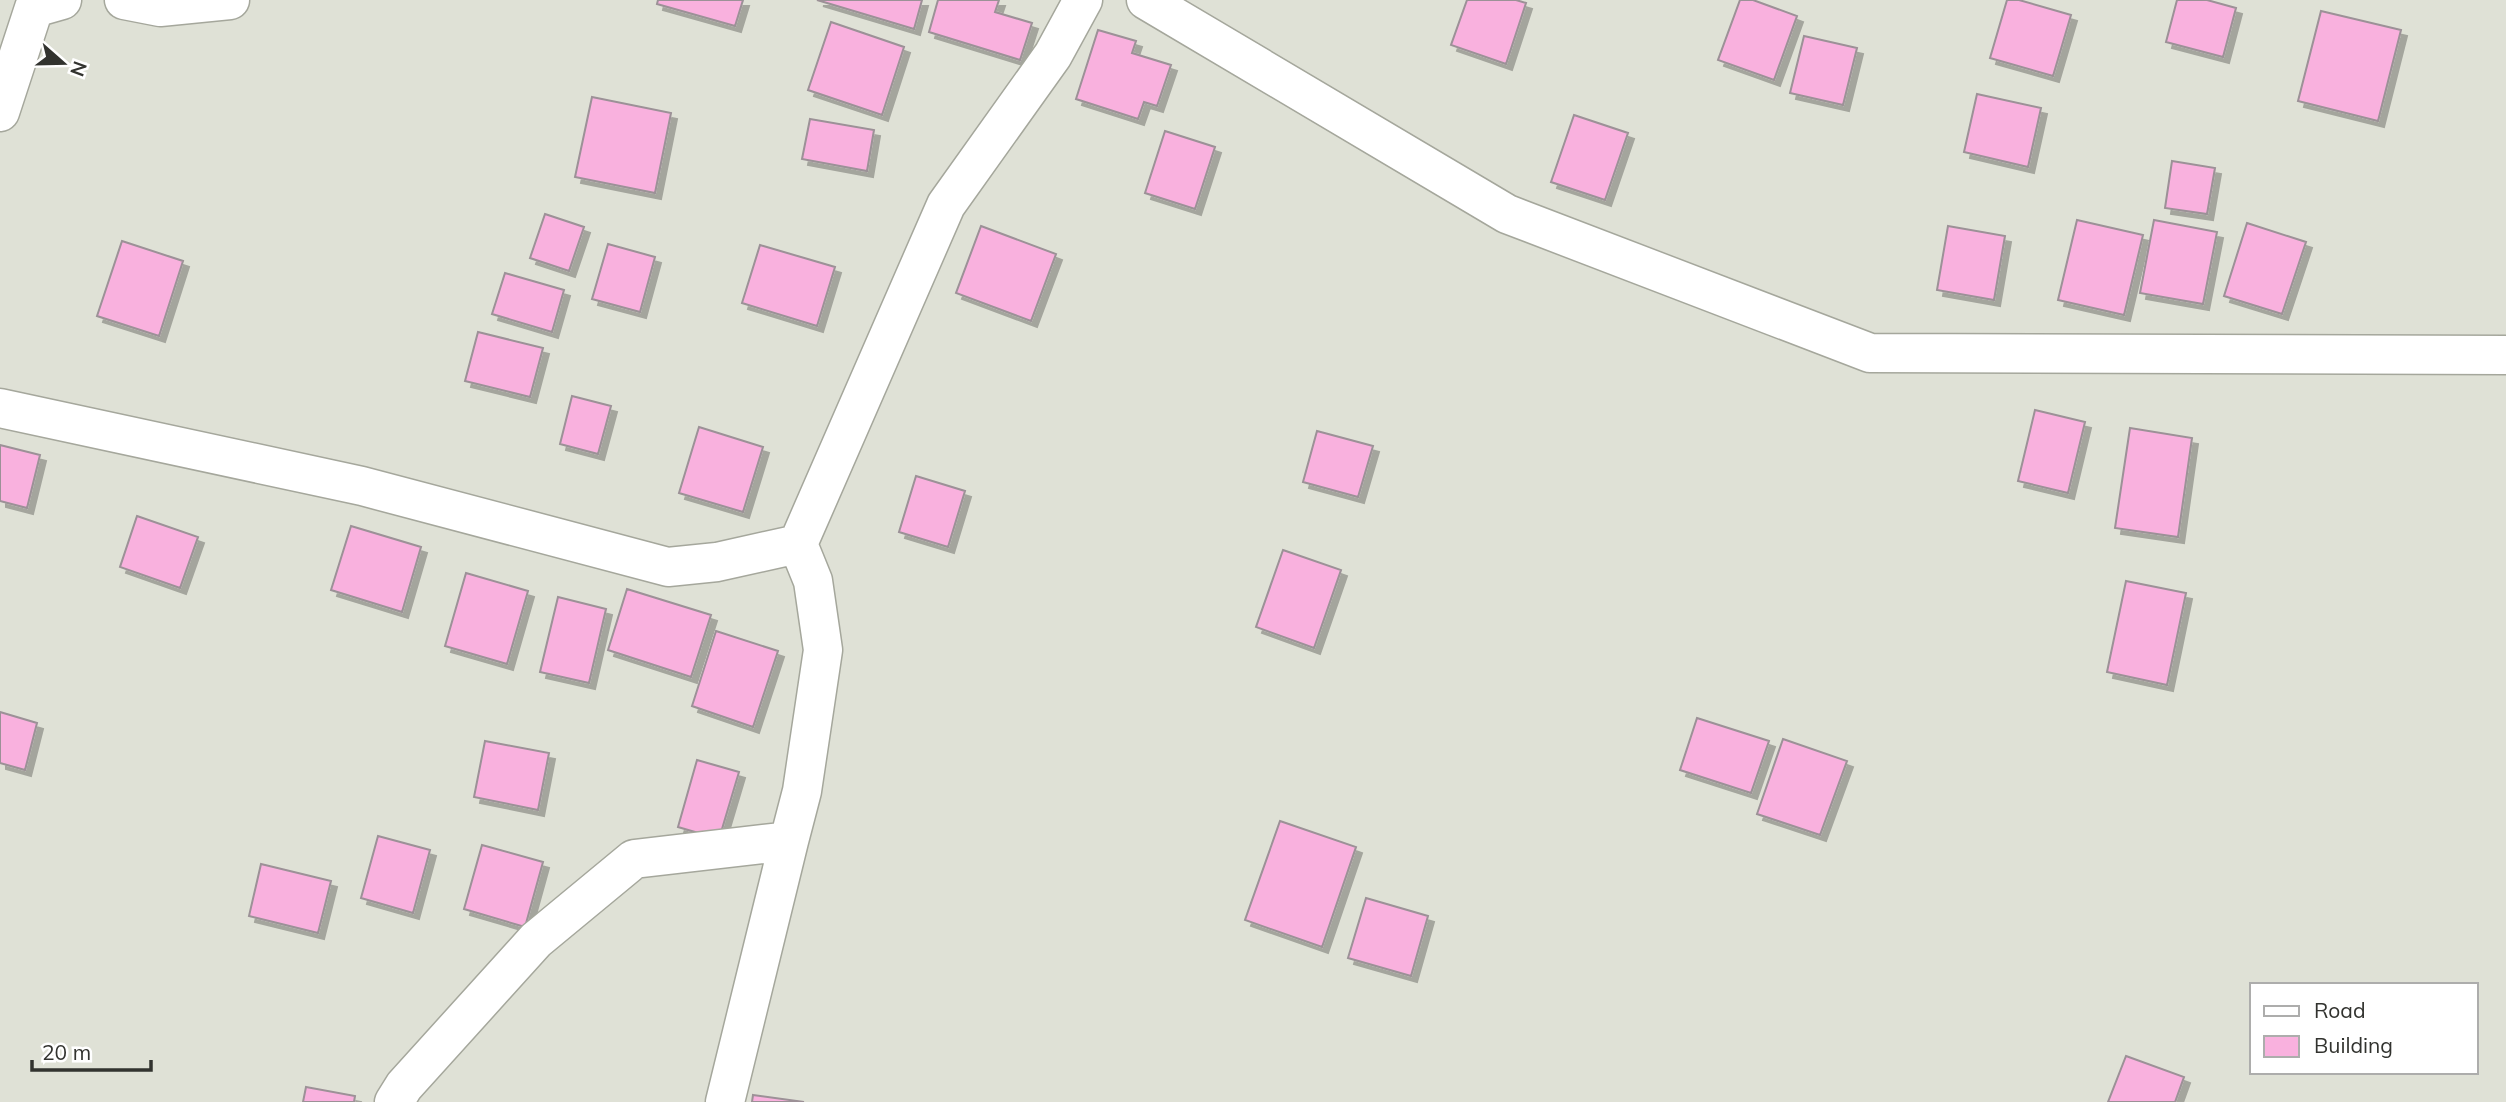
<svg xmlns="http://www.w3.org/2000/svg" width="2506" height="1102" viewBox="0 0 2506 1102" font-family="Mulish,sans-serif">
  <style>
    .building { fill: #f9b1de; stroke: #9c9197; stroke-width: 2; filter: url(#shadow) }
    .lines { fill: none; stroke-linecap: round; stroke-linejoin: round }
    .street-casing { stroke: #a5a79c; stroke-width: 41 }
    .street { stroke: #fff; stroke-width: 38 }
  </style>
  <defs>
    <filter id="shadow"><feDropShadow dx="6" dy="6" stdDeviation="0" flood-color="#0004"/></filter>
  </defs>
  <rect width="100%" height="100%" fill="#dfe1d6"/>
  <path class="building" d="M658 0H743L735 26 657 4Z
    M817 0H922L914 29Z
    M938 0H999L995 12 1032 23 1020 60 929 32Z
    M1467 0H1516L1526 3 1506 64 1451 45Z
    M1740 0H1753L1797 16 1774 80 1718 60Z
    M2007 0H2019L2071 15 2053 76 1990 58Z
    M2177 0H2207L2236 8 2223 57 2166 42Z
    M2321 11 2401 30 2378 121 2298 101Z
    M831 22 904 47 882 115 808 90Z
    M1098 30 1136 41 1132 53 1171 65 1157 106 1144 102 1138 119 1076 99Z
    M1804 36 1857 48 1843 105 1790 93Z
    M1977 94 2041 108 2028 167 1964 152Z
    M592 97 671 113 655 193 575 177Z
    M1574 115 1628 133 1605 200 1551 182Z
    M810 119 874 130 867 171 802 159Z
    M1165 131 1215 147 1195 209 1145 193Z
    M2172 161 2215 168 2207 214 2165 208Z
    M545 214 584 227 569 271 530 258Z
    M2077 220 2143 235 2124 315 2058 300Z
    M2154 220 2217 232 2203 304 2140 293Z
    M2247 223 2306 242 2282 314 2224 296Z
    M981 226 1056 254 1031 321 956 293Z
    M1948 226 2005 236 1994 300 1937 290Z
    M122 241 183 261 159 336 97 316Z
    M608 244 655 257 640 312 592 299Z
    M760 245 835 267 817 326 742 303Z
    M505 273 564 290 552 332 492 314Z
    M478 332 543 348 530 397 465 381Z
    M572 396 611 406 598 454 560 444Z
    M2035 410 2085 422 2068 493 2018 481Z
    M699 427 763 447 743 512 679 493Z
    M2130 428 2192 438 2178 537 2115 528Z
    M1317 431 1373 446 1358 497 1303 482Z
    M0 445 40 455 27 508 0 501Z
    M916 476 965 491 948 547 899 532Z
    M137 516 198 537 180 588 120 567Z
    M351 526 421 547 402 612 331 590Z
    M1283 550 1341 570 1314 648 1256 627Z
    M466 573 528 591 507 664 445 646Z
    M2126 581 2186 593 2167 685 2107 672Z
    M627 589 711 615 691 677 608 650Z
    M558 597 606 609 589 683 540 672Z
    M716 631 778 651 753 727 692 706Z
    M0 712 37 723 25 770 0 763Z
    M1697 718 1769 741 1751 793 1680 770Z
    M1783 739 1847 761 1820 835 1757 814Z
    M485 741 549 753 538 810 474 797Z
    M697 760 739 772 719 839 678 827Z
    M1280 821 1356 847 1322 947 1245 920Z
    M378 836 430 850 413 913 361 898Z
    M482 845 543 862 525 927 464 909Z
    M261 864 331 881 318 933 249 916Z
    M1366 898 1428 916 1411 976 1348 958Z
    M2126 1056 2184 1077 2175 1102H2108Z
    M306 1087 355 1096 354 1102H303Z
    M753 1095 804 1102H752Z"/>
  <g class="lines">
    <g class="street-casing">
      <path id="street" d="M124 0 160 7 230 0
        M1146 0 1507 214 1870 353 2506 355
        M0 112 34 8 62 0
        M0 408 362 486 668 567 717 562 798 544 946 205 1053 55 1083 0
        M394 1102 404 1086 536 940 634 859 789 841 802 791 823 650 813 581 798 544
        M725 1102 789 841"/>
    </g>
    <use href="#street" class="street"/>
  </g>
  <rect x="2250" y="983" width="228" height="91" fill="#ffffff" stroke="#adadac" stroke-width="2"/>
  <rect x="2264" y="1006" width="35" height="10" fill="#ffffff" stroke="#adadac" stroke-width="2"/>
  <text x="2314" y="1018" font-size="21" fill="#32332f">Road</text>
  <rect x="2264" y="1036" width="35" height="21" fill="#f9b1de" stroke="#adadac" stroke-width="2"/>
  <text x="2314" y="1053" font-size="21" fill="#32332f">Building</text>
  <g transform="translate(63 63) rotate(110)" stroke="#ffffff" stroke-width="5" paint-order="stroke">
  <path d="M0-5L12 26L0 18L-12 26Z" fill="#32332f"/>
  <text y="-10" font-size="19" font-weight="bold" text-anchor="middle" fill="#32332f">N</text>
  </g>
  <path d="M32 1060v10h119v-10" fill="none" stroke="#32332f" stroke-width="3.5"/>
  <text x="42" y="1060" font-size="21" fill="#32332f" stroke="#ffffff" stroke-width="5" paint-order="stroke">20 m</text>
</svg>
